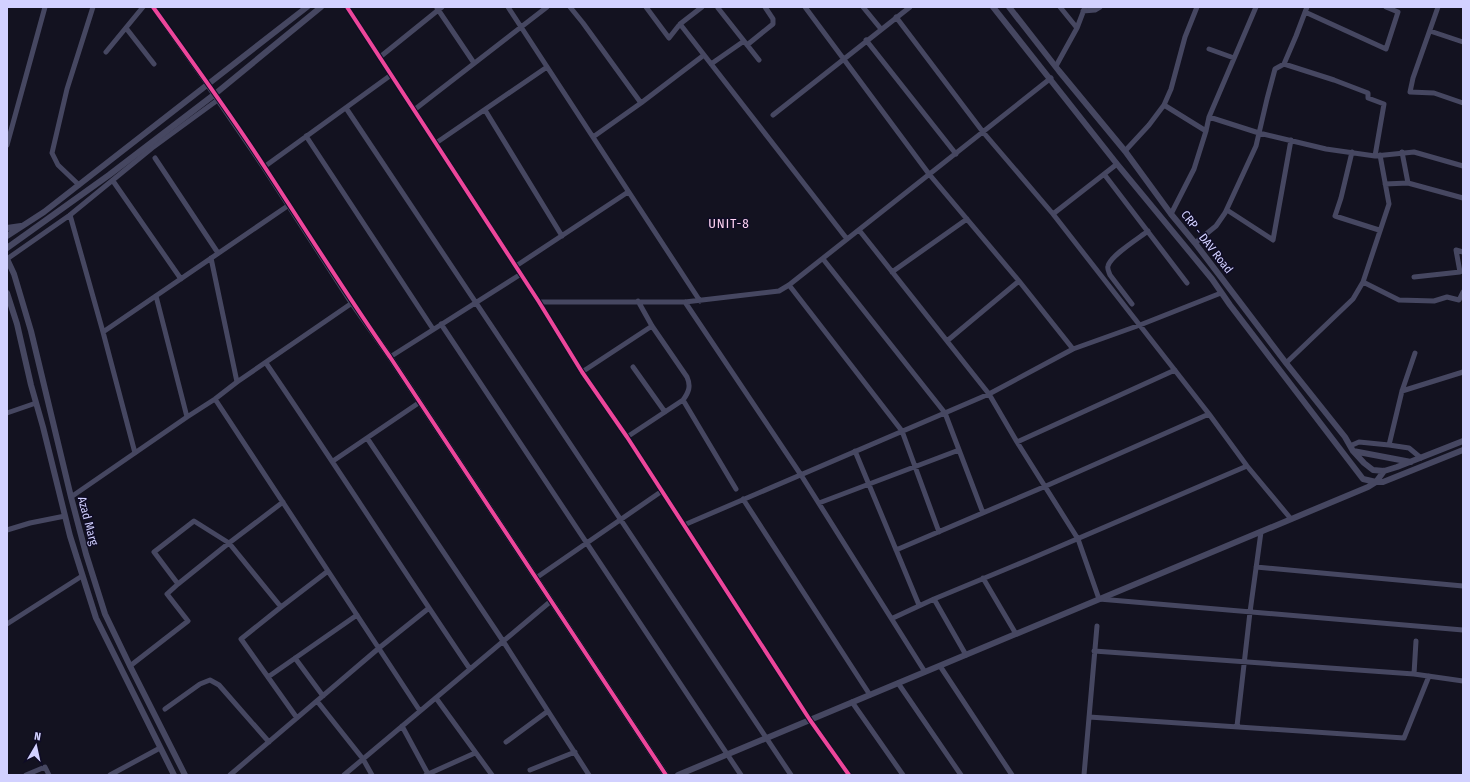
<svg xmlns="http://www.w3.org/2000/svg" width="1470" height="782" viewBox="0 0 1470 782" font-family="'Fira Sans Condensed',sans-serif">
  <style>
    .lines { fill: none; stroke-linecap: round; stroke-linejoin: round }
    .minor { stroke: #464761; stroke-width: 5 }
    .tertiary { stroke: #464761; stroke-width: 6 }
    .cycleway-casing { stroke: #0f0c26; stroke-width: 6 }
    .cycleway { stroke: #ed469a; stroke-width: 4 }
    .labels { text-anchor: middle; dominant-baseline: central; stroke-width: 3; stroke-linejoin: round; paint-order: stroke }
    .street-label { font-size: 12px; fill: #d2d1ff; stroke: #0f0c26 }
    .neighbourhood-label { font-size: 13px; letter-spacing: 1px; fill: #ffd3f3; stroke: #0f0c26 }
  </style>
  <rect width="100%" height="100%" fill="#131220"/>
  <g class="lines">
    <path class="minor" d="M153 7 208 85
      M347 7 539 302 582 372 627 437 810 720 849 775
      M508 7 700 301
      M570 7 583 23 641 103
      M646 7 669 38 680 24 702 7
      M805 7 929 174 1019 281 1073 349
      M863 7 881 29
      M1060 7 1077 28
      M1438 7 1413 78 1410 92 1434 93 1463 103
      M437 8 474 63
      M718 8 759 60
      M1083 11 1095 10 1100 7
      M1305 12 1386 49 1398 12 1386 7
      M896 17 983 132 1053 214 1209 414 1247 466 1291 519
      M680 24 847 239
      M126 28 154 64
      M1430 31 1463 42
      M866 40 956 154
      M747 45 773 24V19L765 7
      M1209 49 1234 58
      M106 52 143 7
      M380 57 442 7
      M711 64 744 41
      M1284 64 1334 80 1368 93V98L1384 104 1375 156
      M1056 66 1077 28 1085 7
      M1164 105 1206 131
      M346 108 791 775
      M414 110 547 7
      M485 110 562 236
      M773 115 910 7
      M1209 117 1259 133 1326 149 1375 156 1414 152 1463 166
      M306 136 433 329
      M593 137 641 103 704 55
      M436 143 547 67
      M7 145 45 7
      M1125 151 1149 125 1164 105 1171 89 1185 37 1197 7
      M1352 152 1341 198 1335 216 1379 230
      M1402 152 1408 183 1463 198
      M155 158 218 253
      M264 167 391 75
      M1104 174 1187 283
      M113 181 181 279
      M1385 184 1408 183
      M79 185 58 165 52 153 67 89 93 7
      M1227 210 1273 240 1291 140
      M1053 214 1117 164
      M1171 214 1194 169 1206 131 1209 117 1256 7
      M70 215 103 332 135 453
      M859 230 989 394 1017 442 1078 539 1099 599 1463 630
      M1195 243 1216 226 1225 213 1256 146 1267 99 1275 69 1284 64 1296 36 1307 7
      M211 258 237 382
      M7 259 70 215 152 148 219 99
      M823 259 945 413 983 513
      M516 266 628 192
      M892 272 967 219
      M1414 277 1460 272 1456 250 1463 252
      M1363 282 1399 300 1434 301 1447 297 1459 300 1463 292
      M789 285 902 431 939 532
      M156 296 187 417
      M539 302H685L779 291 789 285 1051 78
      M685 302 801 475 925 672
      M1132 304 1110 275C1109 272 1107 269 1108 266 1110 256 1139 238 1148 231
      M441 324 741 775
      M103 332 289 205
      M947 341 1019 281
      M390 357 521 274
      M266 363C335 464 401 567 470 669
      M1286 363 1353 299 1363 282 1389 204 1380 155
      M633 367 665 412
      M582 372 652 326
      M1402 391 1463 372
      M215 399 420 711
      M683 400 736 489
      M7 413 36 403
      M627 437 683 400C689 392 691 386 687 377L652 326 638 301
      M367 438 503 641 589 775
      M1017 442 1175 370
      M1389 445 1409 448 1421 458
      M1350 446 1359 442 1389 445 1402 391 1415 353
      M855 451 919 605
      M333 461 420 402
      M71 497 187 417 215 399 237 382 352 303
      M743 499 870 695
      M819 503 959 450
      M684 525 989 394 1073 349 1140 325 1221 293
      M7 530 30 523 65 516
      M896 550 1046 486 1209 414
      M1256 567 1463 586
      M536 578 662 491
      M983 578 1016 634
      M178 584 229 543 281 607 328 571
      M934 599 966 655
      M281 607 241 639 297 718
      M893 618 934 599 1028 560 1247 466
      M7 624 82 576
      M1094 651 1414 674 1463 681
      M295 658 323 696
      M130 666 188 621 167 594 178 584 154 552 194 521 229 543 283 502
      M940 666 1012 775
      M1414 674 1416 641
      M268 677 357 615
      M898 683 961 775
      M436 698 492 775
      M317 701 363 759 372 775
      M852 702 903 775
      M165 709 200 684 210 680 219 685 269 742
      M1089 717 1404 738 1429 676
      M402 726 428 774
      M1237 726 1250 612 1261 532
      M506 742 548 711
      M530 770 575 752
      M26 775 45 767 49 775
      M110 775 160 748
      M230 775 379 648 429 608
      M344 775 551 601
      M426 775 475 753
      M1084 775 1097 626"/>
    <path class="tertiary" d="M993 7 1117 164 1212 279 1230 305 1363 479 1376 482H1383L1463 450
      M1009 7 1059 71 1125 151 1171 214 1195 243 1286 363 1345 437 1353 451 1364 463 1373 470 1384 471 1397 467 1463 441
      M208 85 264 167 352 303 390 357 666 775
      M7 228 21 226
      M7 236 44 212 307 7
      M7 248 109 175 215 94 321 7
      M7 259 14 274 31 331 71 497 86 554 105 614 130 666 185 775
      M7 293 17 324 31 385 43 427 70 536 96 618 174 775
      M1353 451 1411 462
      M678 775 1368 487 1376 482 1384 471"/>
    <g class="cycleway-casing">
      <path id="cycleway" d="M153 7C191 60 229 112 264 166 306 230 346 294 390 357L666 775
        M347 7 539 302 582 372 627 437 810 720 849 775"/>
    </g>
    <use href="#cycleway" class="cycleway"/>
  </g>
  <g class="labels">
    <g class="street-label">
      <text transform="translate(1207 242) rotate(52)">CRP - DAV Road</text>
      <text transform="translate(88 521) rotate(75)">Azad Marg</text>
    </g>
    <g class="neighbourhood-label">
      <text x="729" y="223">UNIT-8</text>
    </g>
  </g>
  <rect width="1470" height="782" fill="none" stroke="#d2d1ff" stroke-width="16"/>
  <g transform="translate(36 746) rotate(9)" stroke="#0f0c26" stroke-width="3" paint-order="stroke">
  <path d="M0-3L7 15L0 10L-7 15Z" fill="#d2d1ff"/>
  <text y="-6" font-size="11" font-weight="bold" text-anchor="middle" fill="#d2d1ff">N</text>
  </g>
</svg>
